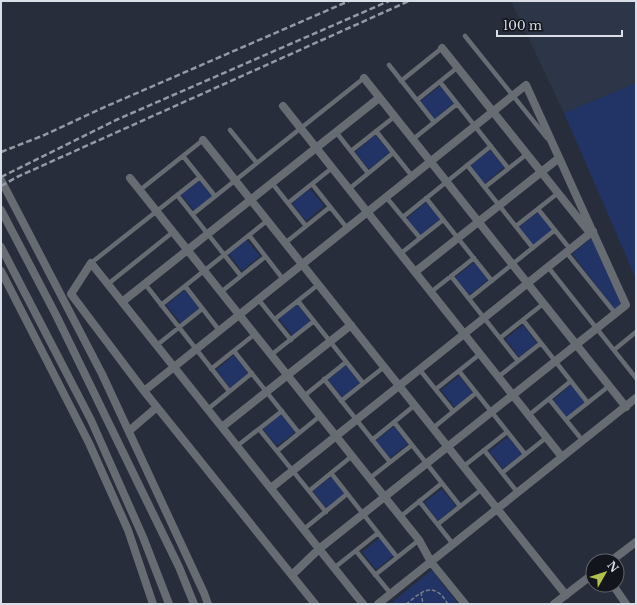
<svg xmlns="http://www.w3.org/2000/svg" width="637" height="605" viewBox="0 0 637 605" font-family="'Libre Baskerville',serif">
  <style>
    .built { fill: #2d3649 }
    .green { fill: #213465 }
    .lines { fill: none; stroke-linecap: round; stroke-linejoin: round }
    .path { stroke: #787d89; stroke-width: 1.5; stroke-dasharray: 4 2; stroke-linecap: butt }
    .service { stroke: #676b72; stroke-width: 4.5 }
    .minor { stroke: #676b72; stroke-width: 8 }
    .tertiary { stroke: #676b72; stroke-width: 8 }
    .rail { stroke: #949aa5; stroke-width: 2.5; stroke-dasharray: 6 3; stroke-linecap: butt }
  </style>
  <rect width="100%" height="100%" fill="#272d3b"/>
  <path class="built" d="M511 1H636V83L564 113Z"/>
  <path class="green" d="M636 83V279L564 113Z
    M440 86 454 103 434 120 419 102Z
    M375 135 390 152 369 169 355 152Z
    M490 150 504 167 484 184 470 166Z
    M198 179 212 196 194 211 180 193Z
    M310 189 324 206 306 221 292 203Z
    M426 202 440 219 420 236 406 219Z
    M539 211 553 229 533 246 518 228Z
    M593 237 622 304 615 310 572 254Z
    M246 239 260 256 242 271 228 253Z
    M474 262 489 279 468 296 454 278Z
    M185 290 199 308 181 323 166 305Z
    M297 304 311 322 293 336 279 319Z
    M523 325 537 343 519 357 505 339Z
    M234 355 248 373 230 388 216 370Z
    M346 365 360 383 342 397 328 380Z
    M459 376 473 393 455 408 441 390Z
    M572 384 586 402 566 419 552 401Z
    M281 414 295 432 277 446 263 429Z
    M394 426 408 444 389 459 375 441Z
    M508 437 522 454 503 469 489 451Z
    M331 477 345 494 327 509 313 491Z
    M442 489 456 506 438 521 424 503Z
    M380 538 394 555 376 570 362 552Z
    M432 570 458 604H390Z"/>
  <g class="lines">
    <path class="path" d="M421 592 423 604
      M406 604C415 598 426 585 437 592 442 594 445 600 448 604"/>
    <path class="service" d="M465 36 547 138
      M389 65 434 122
      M401 81 442 48
      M440 82 508 168
      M417 100 458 67
      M230 130 257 163
      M376 131 412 176
      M336 132 368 173
      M412 140 457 104
      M351 151 394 117
      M183 156 215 196
      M467 165 533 248
      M272 183 306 226
      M312 184 347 228
      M485 187 527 154
      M349 189 393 153
      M140 190 203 140
      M177 195 241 276
      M386 197 420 238
      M426 198 492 281
      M288 203 332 168
      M538 209 570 249
      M193 214 364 78
      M403 217 491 146
      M516 226 558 193
      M249 235 283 279
      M285 243 330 207
      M566 252 615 313
      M400 254 443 220
      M91 263 200 177
      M548 267 636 378
      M451 276 518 361
      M108 284 173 232
      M145 284 229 391
      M185 286 219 330
      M221 292 265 257
      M431 292 474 258
      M258 299 291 340
      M469 299 555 230
      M298 301 363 383
      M161 305 268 220
      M275 319 319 284
      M523 320 588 403
      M500 338 543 304
      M157 345 202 309
      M614 350 636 332
      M234 351 299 433
      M271 355 314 321
      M211 369 255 334
      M419 369 453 411
      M459 371 525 454
      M498 377 541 343
      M324 379 390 462
      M436 389 480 354
      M304 396 346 362
      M549 399 583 441
      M341 401 384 367
      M208 409 252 373
      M529 415 571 381
      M566 420 609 386
      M394 422 460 506
      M433 428 476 393
      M259 429 326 512
      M372 440 415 405
      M237 446 282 411
      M484 450 518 493
      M277 451 320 416
      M464 466 507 432
      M331 473 397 557
      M502 473 547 437
      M370 478 412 445
      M309 491 352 456
      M419 501 453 544
      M400 517 442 483
      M438 524 482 489
      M304 529 347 494
      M356 551 391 594
      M334 568 378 533
      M375 575 419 540"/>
    <path class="minor" d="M442 48 590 233
      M364 78 626 407
      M283 106 562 457
      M203 140 566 595
      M130 178 419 540 431 562 465 604
      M415 272 559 158
      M122 302 379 98
      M144 391 526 85 626 305 319 549 292 575
      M222 427 351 325
      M129 431 157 407
      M271 488 593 231
      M613 585 626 604
      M315 604 144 391 71 294 91 263 363 604
      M378 604 636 398"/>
    <path class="tertiary" d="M1 180 102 374 204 593 208 604
      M1 210 56 315 117 440 179 567 194 604
      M1 247 91 420 143 537 169 604
      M1 271 89 443 128 530 153 604
      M611 561 636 542
      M554 604 593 574"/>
    <path class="rail" d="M1 152 42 136 107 106 349 1
      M1 177 116 120 389 1
      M1 186 17 177 409 1"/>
  </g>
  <rect width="637" height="605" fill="none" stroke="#d9dee7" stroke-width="4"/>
  <g transform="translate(605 573) rotate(51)"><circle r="19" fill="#13151c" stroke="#62656d"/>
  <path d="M0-3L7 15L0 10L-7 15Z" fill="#b3c24b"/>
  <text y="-6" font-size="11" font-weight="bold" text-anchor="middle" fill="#d9dee7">N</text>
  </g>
  <path d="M497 30v6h125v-6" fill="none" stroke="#d9dee7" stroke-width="2"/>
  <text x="503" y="30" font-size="12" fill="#d9dee7" stroke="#13151c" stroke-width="3" paint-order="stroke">100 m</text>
</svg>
